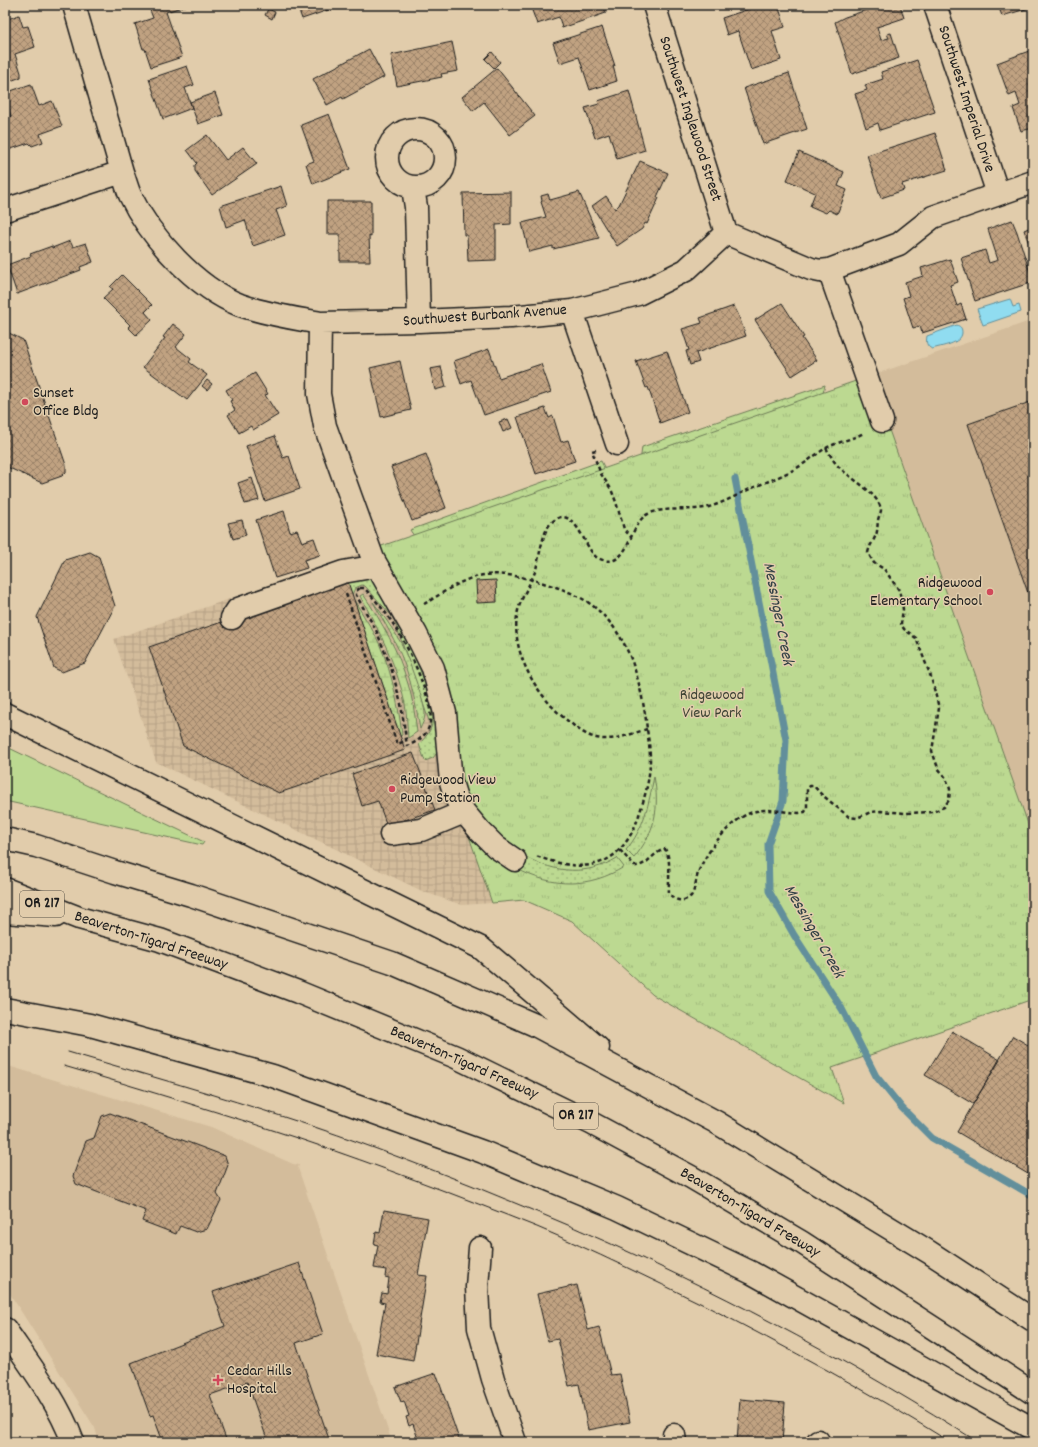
<svg xmlns="http://www.w3.org/2000/svg" width="1038" height="1447" viewBox="0 0 1038 1447" font-family="Dekko,sans-serif">
  <style>
    .built { fill: #d3bc9b }
    .industrial { fill: url(#industrial-grid) }
    .grass { fill: #bcd991; stroke: #6c7a56 }
    .forest { fill: url(#forest-crowns); stroke: #6c7a56 }
    .wetland { fill: url(#wetland-marsh); stroke: #6c7a56 }
    .park { fill: url(#park-tufts); stroke: #6c7a56 }
    .garden { fill: url(#garden-dots); stroke: #6c7a56 }
    .water { fill: #90dcf0; stroke: #628f9b }
    .lines { fill: none; stroke-linecap: round; stroke-linejoin: round }
    .stream { stroke: #628f9b; stroke-width: 7 }
    .building { fill: url(#building-cross-hatch); stroke: #1c1c1c }
    .minor-casing { stroke: #1c1c1c; stroke-width: 25 }
    .highway-casing { stroke: #1c1c1c; stroke-width: 25 }
    .path { stroke: #1c1c1c; stroke-width: 2.5; stroke-dasharray: 4 3; stroke-linecap: butt }
    .minor { stroke: #e1ccab; stroke-width: 22 }
    .highway { stroke: #e1ccab; stroke-width: 22 }
    .tram { stroke: #1c1c1c; stroke-width: 1 }
    .poi-dot { fill: #d1495b; stroke: #e1ccab; stroke-width: 1.5 }
    .labels { text-anchor: middle; dominant-baseline: central; stroke-width: 3; stroke-linejoin: round; paint-order: stroke }
    .shield { fill: #e1ccab; stroke: #575147; stroke-width: 1 }
    .shield-label { font-size: 15px; font-weight: bold; fill: #1c1c1c }
    .street-label { font-size: 16px; fill: #1c1c1c; stroke: #e1ccab }
    .poi-label { font-size: 16px; fill: #1c1c1c; stroke: #e1ccab; text-anchor: start }
    .park-label { font-size: 16px; fill: #3c4233; stroke: #e1ccab }
    .water-label { font-size: 17px; font-style: italic; fill: #334246; stroke: #e1ccab }
  </style>
  <defs>
    <pattern id="industrial-grid" width="8" height="8" patternUnits="userSpaceOnUse"><rect width="8" height="8" fill="#d3bc9b"/><path d="M0 4h8M4 0v8" fill="none" stroke="#b5a185"/></pattern>
    <pattern id="forest-crowns" width="20" height="18" patternUnits="userSpaceOnUse"><rect width="20" height="18" fill="#bcd991"/><path d="M2 6a3 3 0 1 1 6 0M12 15a3 3 0 1 1 6 0" fill="none" stroke="#a1ba7c"/></pattern>
    <pattern id="wetland-marsh" width="20" height="14" patternUnits="userSpaceOnUse"><rect width="20" height="14" fill="#bcd991"/><path d="M1 5h8M5 5V1M11 12h8M15 12V8" fill="none" stroke="#a1ba7c"/></pattern>
    <pattern id="park-tufts" width="24" height="20" patternUnits="userSpaceOnUse"><rect width="24" height="20" fill="#bcd991"/><path d="M3 7l-1-3M5 7V3M7 7l1-3M15 17l-1-3M17 17v-4M19 17l1-3" fill="none" stroke="#a1ba7c"/></pattern>
    <pattern id="garden-dots" width="8" height="8" patternUnits="userSpaceOnUse"><rect width="8" height="8" fill="#bcd991"/><path d="M2 2h.1M6 6h.1" fill="none" stroke="#a1ba7c" stroke-width="1.8" stroke-linecap="round"/></pattern>
    <pattern id="building-cross-hatch" width="8" height="8" patternUnits="userSpaceOnUse"><rect width="8" height="8" fill="#c0a281"/><path d="M0 0l8 8M0 8l8-8" fill="none" stroke="#9b8369"/></pattern>
  </defs>
  <rect width="100%" height="100%" fill="#e1ccab"/>
  <filter id="ink" filterUnits="userSpaceOnUse"><feTurbulence type="fractalNoise" baseFrequency=".025" numOctaves="2"/><feDisplacementMap in="SourceGraphic" scale="8" xChannelSelector="R" yChannelSelector="G"/><feConvolveMatrix kernelMatrix="1 2 1 2 8 2 1 2 1" color-interpolation-filters="sRGB"/></filter>
  <g filter="url(#ink)">
    <path class="built" d="M1033 320V838L870 376Z
      M5 1065 211 1127 293 1164 299 1165 298 1168 392 1442H99L95 1428 5 1286Z"/>
    <path class="industrial" d="M370 550 492 903 462 905 424 892 156 762 114 639Z"/>
    <path class="grass" d="M5 746 204 842 202 845 5 801Z"/>
    <path class="forest" d="M825 385 823 393 640 463 642 447Z
      M601 461 604 467 601 480 414 536 410 530Z"/>
    <path class="wetland" d="M363 594C382 622 399 652 408 684 413 700 415 716 417 732L408 738C407 727 407 715 405 704 397 665 379 630 360 596Z
      M354 600C360 610 367 621 373 631 390 662 398 701 402 735L400 736Z"/>
    <path class="park" d="M870 376 1033 838V999L832 1068 844 1103 653 995 572 921 524 900 492 903 370 550Z"/>
    <path class="garden" d="M345 575 369 576 374 581 419 656 427 687 410 646 391 615 365 586 362 585 355 588 352 595Z
      M373 602C383 615 393 629 401 643 407 655 425 703 425 714 425 720 422 724 420 729 416 706 412 684 404 663 396 641 384 622 373 602Z
      M436 704 439 750 433 758 425 761 419 744C432 731 435 723 431 706Z
      M654 776C660 809 655 832 634 858L626 850C644 829 649 803 654 776Z
      M526 857C555 873 588 876 617 858L624 867C589 888 554 888 517 869Z"/>
    <path class="water" d="M1010 299 1013 307 1019 305 1021 312 983 325 977 309Z
      M957 325C961 327 962 328 962 333 961 344 941 346 932 349 926 346 926 342 927 336Z"/>
    <g class="lines">
      <path class="stream" d="M735 479 786 740 783 801 768 844 769 891 794 935 842 1009 876 1076 902 1108 932 1138 1033 1196"/>
    </g>
    <path class="building" d="M148 5H188L166 12 182 57 151 67 145 49H143L135 24 153 18Z
      M297 5H343L302 19Z
      M530 5H603L606 13 562 28 559 17 537 24Z
      M761 5H778L785 27 772 31 781 60 751 70 738 31 727 35 722 18Z
      M872 5H900L904 18 877 27 881 40 889 38 887 34 891 33 899 58 852 74 835 22 845 17 873 8Z
      M998 5H1033V7L1002 16Z
      M268 9 275 12 272 19 265 15Z
      M19 15 23 27 28 26 35 47 15 54 21 73V77L5 83V20Z
      M602 27 615 66H613L617 81 590 90 579 57 560 63 553 43Z
      M452 42 458 71 441 74 442 77 397 86 391 55Z
      M369 49 384 77 343 99 342 97 327 105 313 79Z
      M1029 51 1033 62V128L1021 131 1013 108 1020 105 1016 93 1009 96 997 63Z
      M492 52 500 62 494 68 485 59Z
      M917 60 935 112 880 130 878 123 866 128 855 94 867 90 865 85 883 79 881 72Z
      M187 66 194 85 185 88 192 108 163 119 149 79Z
      M497 68 535 116 510 135 484 102 473 111 462 97Z
      M789 73 807 129 763 144 744 88Z
      M31 84 39 106 52 101 62 126 40 134 43 142 32 146 29 143 5 151V118L11 116 5 98V93Z
      M629 91 645 150 617 159 609 133 595 138 585 108 599 104 598 101Z
      M215 93 223 115 198 124 190 102Z
      M329 114 350 169 313 184 306 164 314 161 301 125Z
      M935 133 947 170 902 184 904 190 881 198 867 155Z
      M207 135 226 160 243 147 257 164 212 195 195 171V165L197 163 187 150Z
      M799 152 844 172 838 186 847 190 837 214 829 210 826 213 810 206 815 193 787 180Z
      M640 161 668 173 657 197 659 198 647 224 645 223 642 229 617 246 592 206 606 196 615 209 619 205Z
      M281 186 287 206 276 210 285 235 253 246 245 220 226 227 220 206Z
      M511 192V224L496 225V260L468 261 467 235H464L463 193Z
      M579 192 599 238 553 249V246L529 252 522 223 546 217 541 202 542 201 541 196 548 194 550 200Z
      M327 201H371V237L369 236 370 261H340V234H327Z
      M1012 220 1017 232 1033 282 975 301 961 258 985 250 989 263 998 260 988 229Z
      M1033 226V255L1024 230Z
      M70 241 73 247 86 243 93 262 80 267 81 270 17 294 7 265 31 256 30 254 52 246V248Z
      M950 259 958 282 950 285 957 306 961 304 966 319 922 333 920 326 913 328 903 298 909 296 905 282 923 276 921 268Z
      M122 275 152 305 145 312 152 320 136 335 128 327 130 325 103 298 113 289 110 287Z
      M782 303 804 337 802 338 817 360 792 376 755 320Z
      M734 306 738 314 746 336 696 353 699 362 690 365 686 351 689 350 682 329 702 323 700 318Z
      M173 324 186 334 176 347 191 359 189 362 207 375 187 400 143 367 165 338 163 337Z
      M5 331 23 340 66 465V472L62 476 42 483 5 466Z
      M489 349 499 378 541 364 551 392 484 415 471 380 461 384 454 361Z
      M667 351 688 412 660 423 648 387 646 388 636 361Z
      M400 361 411 410 381 417 370 368Z
      M441 367 446 387 435 390 430 369Z
      M255 373 268 394 265 395 278 415 253 430 251 426 239 433 228 415 235 410 230 401 232 400 226 390Z
      M207 380 212 384 207 390 202 386Z
      M1033 401V607L968 424Z
      M545 408 549 418 553 416 561 442 568 440 575 461 536 474 517 417Z
      M508 419 512 428 503 432 499 422Z
      M275 436 283 458 289 456 300 489 265 501 246 446Z
      M426 454 446 508 412 521 391 467Z
      M252 478 259 500 245 504 238 483Z
      M284 511 290 532 297 530 302 542 314 538 320 555 304 560 307 568 275 578 256 520Z
      M242 520 246 535 233 539 228 523Z
      M90 552 99 557 115 606 85 663 62 672 54 668 37 617 65 560Z
      M347 579 405 750 279 793 183 746 149 647Z
      M496 580 497 602 477 603 476 581Z
      M413 753 435 810 387 826 378 801 362 806 352 774Z
      M952 1031 1000 1060 973 1104 925 1075Z
      M1013 1036 1033 1048V1177L957 1132Z
      M110 1113 225 1156 228 1165 217 1194 221 1200 207 1229 196 1232 180 1226 176 1234 142 1221 146 1211 76 1184 73 1176 86 1141 94 1138 102 1116Z
      M384 1210 428 1218 418 1275 427 1276 413 1361 376 1354 385 1303 380 1302 382 1293 387 1294 389 1278 385 1277 386 1270 374 1268 378 1245 374 1244 376 1232 380 1233Z
      M299 1263 323 1334 296 1343 330 1442H268L247 1382 210 1395 227 1442H163L153 1415 150 1416 131 1363 225 1326 213 1292Z
      M577 1285 588 1330 599 1327 611 1375 620 1374 630 1422 588 1430 579 1384 569 1386 558 1339 548 1341 537 1294Z
      M436 1373 460 1442H415L414 1440 418 1439 413 1424 409 1426 406 1417 409 1416 404 1401 401 1402 395 1387Z
      M740 1399 785 1403 782 1442H737Z"/>
    <g class="lines">
      <g class="minor-casing">
        <path id="minor" d="M74 5 122 172C125 180 127 188 130 195 150 237 196 288 240 305 265 314 293 318 320 323L319 394 325 426 373 559 416 634 433 668 445 713 451 782 456 798 464 812 480 831 496 847 515 860
          M654 5 726 233
          M935 5 998 194
          M387 158a29 29 0 1 1 58 0a29 29 0 1 1-58 0Z
          M413 188 416 207 419 321
          M5 210 122 172
          M726 233 811 269 820 271 829 270 899 244 933 217 1033 182
          M829 270 882 421
          M572 311 617 444
          M320 323 419 321 511 317 572 311 638 294 686 270 726 233
          M232 618 238 609 343 572 377 566
          M391 834 421 830 464 812
          M480 1248 477 1287 479 1328 493 1379 515 1442
          M5 1329C30 1365 58 1401 73 1442
          M674 1435 675 1442
          M818 1442V1441"/>
      </g>
      <g class="highway-casing">
        <path id="highway" d="M5 714 481 948 598 1048
          M5 839 36 846 115 872 191 895 392 963 535 1025 716 1122 929 1252 1033 1320
          M5 889 79 918 160 940 298 992 456 1057 591 1123 691 1177 801 1242 1033 1393
          M5 912 56 916
          M5 1009 90 1025 273 1076 483 1152 617 1208 752 1273 1033 1429"/>
      </g>
      <path class="path" d="M596 450 592 451 601 474 611 489 616 502 624 529 631 537
        M360 588H364C392 616 411 650 424 688 428 699 432 711 430 723 428 735 417 742 407 746L401 704 391 667 376 630 356 595V591Z
        M346 594 397 744 406 741
        M424 604C438 596 459 581 475 577 495 571 520 576 540 582 561 588 583 596 599 611 630 639 640 681 646 720 647 732 650 746 650 759 650 778 645 797 639 815 634 832 623 851 606 860 584 871 558 864 536 856
        M647 729C631 734 610 743 593 737 586 735 579 730 573 725 541 702 511 657 517 616 519 600 529 587 535 572 540 558 541 534 551 523 573 501 584 546 595 556 599 560 609 562 614 560 631 553 631 522 648 514 665 506 690 512 709 507 723 503 737 495 750 489 766 482 782 476 797 468 807 462 816 454 826 448 838 442 852 439 864 433
        M620 850 634 866C647 867 653 852 665 849 672 859 668 881 669 894 676 901 683 903 691 896 695 891 696 879 698 873 706 852 729 821 750 813 764 807 784 812 799 813L805 812 807 808V789L810 786H814L821 794 849 817 857 818 871 812 881 811 905 813 933 812 944 807 949 800 950 789 946 778 938 768 932 751 939 708 931 677 916 638 904 629 901 624 903 609 899 590 884 569 874 563 868 553C870 544 872 544 875 537 878 532 877 527 878 521 878 517 881 513 881 510 879 493 849 478 838 466 833 461 830 454 826 448"/>
      <use href="#minor" class="minor"/>
      <use href="#highway" class="highway"/>
      <path class="tram" d="M68 1052C143 1074 218 1095 293 1120 353 1139 412 1162 471 1185 517 1204 563 1222 609 1243 736 1300 860 1367 978 1442
        M64 1066C143 1089 222 1113 300 1139 380 1166 459 1196 537 1227 594 1251 649 1278 704 1305 788 1348 870 1392 950 1442"/>
    </g>
  </g>
  <g class="poi-dot">
    <circle cx="25" cy="402" r="4"/>
    <circle cx="990" cy="592" r="4"/>
    <circle cx="392" cy="789" r="4"/>
    <path d="M216 1374h4v4h4v4h-4v4h-4v-4h-4v-4h4z"/>
  </g>
  <g class="labels">
    <g class="shield">
      <rect x="20" y="891" width="44" height="26" rx="3"/>
      <rect x="554" y="1103" width="44" height="26" rx="3"/>
    </g>
    <g class="shield-label">
      <text x="42" y="904">OR 217</text>
      <text x="576" y="1116">OR 217</text>
    </g>
    <g class="street-label">
      <text transform="translate(966 99) rotate(72)">Southwest Imperial Drive</text>
      <text transform="translate(690 119) rotate(72)">Southwest Inglewood Street</text>
      <text transform="translate(485 316) rotate(-4)">Southwest Burbank Avenue</text>
      <text transform="translate(151 941) rotate(18)">Beaverton-Tigard Freeway</text>
      <text transform="translate(464 1063) rotate(24)">Beaverton-Tigard Freeway</text>
      <text transform="translate(750 1213) rotate(31)">Beaverton-Tigard Freeway</text>
    </g>
    <g class="poi-label">
      <text x="33" y="393">Sunset<tspan x="33" dy="18">Office Bldg</tspan></text>
      <text x="982" y="583" text-anchor="end">Ridgewood<tspan x="982" dy="18">Elementary School</tspan></text>
      <text x="400" y="780">Ridgewood View<tspan x="400" dy="18">Pump Station</tspan></text>
      <text x="227" y="1371">Cedar Hills<tspan x="227" dy="18">Hospital</tspan></text>
    </g>
    <g class="park-label">
      <text x="712" y="695">Ridgewood<tspan x="712" dy="18">View Park</tspan></text>
    </g>
    <g class="water-label">
      <text transform="translate(777 614) rotate(79)">Messinger Creek</text>
      <text transform="translate(813 932) rotate(60)">Messinger Creek</text>
    </g>
  </g>
  <rect width="1038" height="1447" fill="none" stroke="#e1ccab" stroke-width="20"/>
  <rect x="10" y="10" width="1018" height="1427" fill="none" stroke="#1c1c1c" stroke-width="1.5" filter="url(#ink)"/>
</svg>
